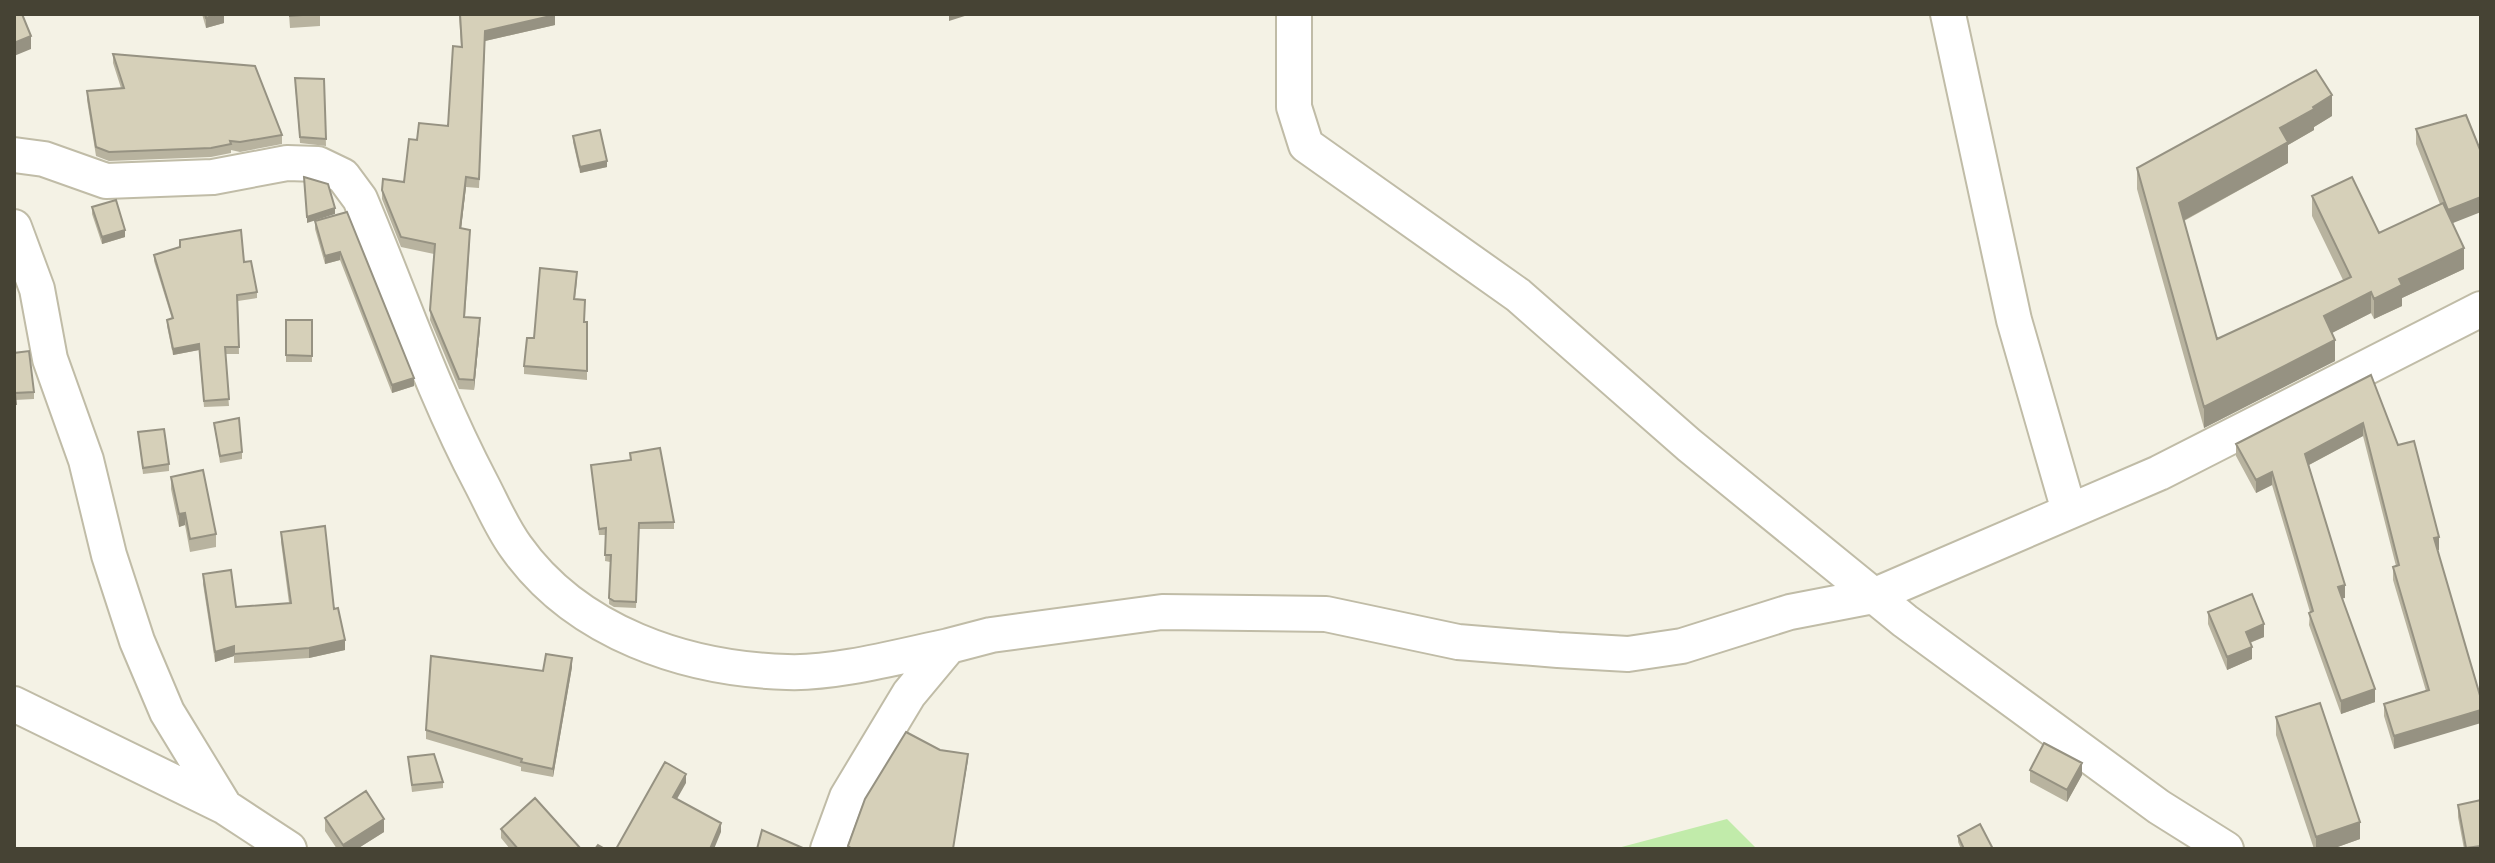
<svg xmlns="http://www.w3.org/2000/svg" width="2495" height="863" viewBox="0 0 2495 863" font-family="'Work Sans',sans-serif">
  <style>
    .green { fill: #c1ebaa }
    .lines { fill: none; stroke-linecap: round; stroke-linejoin: round }
    .minor-casing { stroke: #c0bca7; stroke-width: 38 }
    .minor { stroke: #fff; stroke-width: 34 }
    .wall { fill: #b8b39f }
    .shaded-wall { fill: #969282 }
    .building { fill: #d6d0b9; stroke: #969282; stroke-width: 2 }
  </style>
  <rect width="100%" height="100%" fill="#f4f2e5"/>
  <path class="green" d="M1727 819 1757 849H1614Z"/>
  <g class="lines">
    <g class="minor-casing">
      <path id="minor" d="M1294 14V107L1306 145 1518 295 1689 445 1905 621 2159 807 2226 849
        M1948 14 2014 320 2069 511
        M14 155 44 159 106 181 213 177 287 163 318 164 343 176 360 199C400 294 433 392 481 483 492 504 502 528 516 547 577 633 686 669 787 672 835 674 901 656 949 646
        M14 227 37 289 50 359 86 460 109 555 137 641 167 712 225 807
        M14 704 225 807 289 849
        M828 849 847 797 909 694 949 646 991 635 1162 612 1326 614 1458 642 1558 650 1628 654 1682 646 1790 612 1873 596 2159 473 2481 309"/>
    </g>
    <use href="#minor" class="minor"/>
  </g>
  <path class="wall" d="M202 14H224V23L206 28Z
    M289 14H320V26L290 28Z
    M459 14 555 25 485 41 479 188 466 187 461 228 470 240 465 317 480 328 474 390 459 389 430 320 434 254 401 247 382 199V190L404 182 417 140 448 126 461 47Z
    M113 54 282 135V144L240 152 231 150V153L211 157 109 161 96 156 87 100V91L121 88 113 63Z
    M324 79 326 146 300 143 295 84Z
    M2466 115 2453 224 2464 269 2402 298V306L2374 319 2371 313 2332 333 2335 361 2204 428 2137 189V168L2332 116 2314 127V130L2288 145V163L2184 221 2217 339 2343 280 2312 216V196L2379 233 2440 204 2416 144V129Z
    M573 136 607 167 580 173 573 142Z
    M92 207 125 237 102 244 92 214Z
    M347 212 414 386 392 393 340 260 325 264 315 229V221Z
    M180 240 244 262 257 292V298L238 301 239 354H225L229 406 204 407 199 350 173 355 167 326V320L172 319 154 261V255L180 247Z
    M577 281 575 299 585 308 584 322H587V380L524 374V366L534 338Z
    M286 320H312V362H286Z
    M14 353 34 392V399L15 400 16 411H14Z
    M2371 375 2439 550H2437L2481 699 2394 749 2384 716V704L2426 691 2393 580V567L2396 566 2363 436 2309 465 2345 598H2342L2375 702 2341 714 2309 625 2310 612 2272 485 2256 493 2236 456V444Z
    M214 423 242 452V459L220 463Z
    M138 432 169 464V471L143 474Z
    M630 453 674 522V529H639L636 608 614 607 609 604 610 562 605 561 606 535H599L591 465 630 460Z
    M171 477 216 534V547L190 552 185 525 179 527 171 489Z
    M281 532 334 609 345 650 309 658 234 663V656L215 662 203 584V574L236 607 289 603 281 542Z
    M2208 612 2264 637 2250 643 2252 659 2227 670 2208 624Z
    M572 667 553 777 521 771V767L426 739V730L543 671Z
    M2276 717 2360 839 2332 849H2314L2276 735Z
    M408 757 443 782V788L412 792Z
    M2030 770 2082 775 2067 802 2030 782Z
    M2481 800V849H2464L2458 817V805Z
    M325 818 384 832 357 849H337L325 831Z
    M501 829 581 849H510L501 838Z
    M1958 836 1993 849H1961L1958 842Z"/>
  <path class="shaded-wall" d="M218 14H224V23L206 28V18Z
    M949 14H971L949 21Z
    M555 15V25L485 41 479 188 485 31Z
    M31 36V49L14 56V43Z
    M2332 95V116L2314 127V130L2288 145V163L2179 223V203L2280 128Z
    M607 161V167L580 173V167Z
    M466 177V187L460 238V228Z
    M2481 197V212L2448 225V210Z
    M335 208V214L307 223V217Z
    M125 230V237L102 244V237Z
    M2464 248V269L2402 298V306L2374 319V299L2399 279Z
    M340 252V260L325 264V256Z
    M2371 292V313L2324 337V316Z
    M480 318V328L474 390V380Z
    M2335 340V361L2204 428V407Z
    M199 344V350L173 355V349Z
    M414 378V386L392 393V385Z
    M2363 423V436L2305 467V454Z
    M2272 472V485L2256 493V480Z
    M185 513V525L179 527V514Z
    M2439 537V550L2434 551V538Z
    M2345 585V598L2338 599V587Z
    M2264 624V637L2246 644V632Z
    M345 640V650L309 658V648Z
    M234 646V656L215 662V652Z
    M2252 647V659L2227 670V657Z
    M572 658V667L553 777V769Z
    M2375 689V702L2341 714V701Z
    M2481 710V723L2394 749V736Z
    M968 754V760L953 849V839Z
    M2082 763V775L2067 802V790Z
    M686 774V783L673 806V797Z
    M384 819V832L357 849H343V845Z
    M2360 822V839L2332 849H2316V837Z
    M721 823V832L714 849H710Z"/>
  <path class="building" d="M14 14H22L31 36 14 43Z
    M205 14H218L206 18Z
    M290 14H316L290 16Z
    M460 14 555 15 485 31 479 179 466 177 460 228 470 230 464 317 480 318 474 380 459 379 430 310 435 244 401 237 382 190 383 179 404 182 409 139 417 140 419 123 448 126 453 46 462 47Z
    M113 54 255 66 282 135 240 142 230 141 231 144 211 148 109 152 96 147 87 91 124 88Z
    M2316 70 2332 95 2313 107 2314 109 2280 128 2288 142 2179 203 2217 339 2351 277 2312 196 2352 177 2379 233 2443 203 2464 248 2399 279 2402 285 2374 299 2371 292 2324 316 2335 340 2204 407 2137 168Z
    M295 78 324 79 326 139 300 137Z
    M2466 115 2481 152V197L2448 210 2416 129Z
    M600 130 607 161 580 167 573 136Z
    M304 177 328 184 335 208 307 217Z
    M116 200 125 230 102 237 92 207Z
    M347 212 414 378 392 385 340 252 325 256 315 221Z
    M241 230 244 262 251 261 257 292 237 295 239 347H225L229 399 204 401 199 344 173 349 167 320 173 318 154 255 180 247V240Z
    M540 268 577 272 574 299 585 300 584 322H587V371L524 366 527 338H534Z
    M286 320H312V356L286 355Z
    M29 351 34 392 15 393 16 404H14V353Z
    M2371 375 2398 445 2414 441 2439 537 2434 538 2481 699V710L2394 736 2384 704 2429 690 2393 567 2399 565 2363 423 2305 454 2345 585 2338 587 2375 689 2341 701 2309 613 2313 611 2272 472 2256 480 2236 444Z
    M239 418 242 452 220 456 214 423Z
    M164 429 169 464 143 468 138 432Z
    M660 448 674 522 639 523 636 602 614 601 609 598 611 555H605L606 528 599 529 591 465 631 460 630 453Z
    M203 470 216 534 190 539 185 513 179 514 171 477Z
    M325 526 334 609 338 608 345 640 309 648 234 654V646L215 652 203 574 231 570 236 607 291 603 281 532Z
    M2252 594 2264 624 2246 632 2252 647 2227 657 2208 612Z
    M546 654 572 658 553 769 521 762 522 759 426 730 431 656 543 671Z
    M2320 703 2360 822 2316 837 2276 717Z
    M906 732 940 750 968 754 953 849H852L848 846 865 799Z
    M2044 743 2082 763 2067 790 2030 770Z
    M434 754 443 782 412 785 408 757Z
    M665 762 686 774 673 797 721 823 710 849H616Z
    M366 791 384 819 343 845 325 818Z
    M535 798 581 849H518L501 829Z
    M2481 800V846L2466 848 2458 805Z
    M1980 824 1993 849H1964L1958 836Z
    M762 830 805 849H757Z
    M598 845 605 849H595Z"/>
  <rect width="2495" height="863" fill="none" stroke="#464334" stroke-width="32"/>
</svg>
